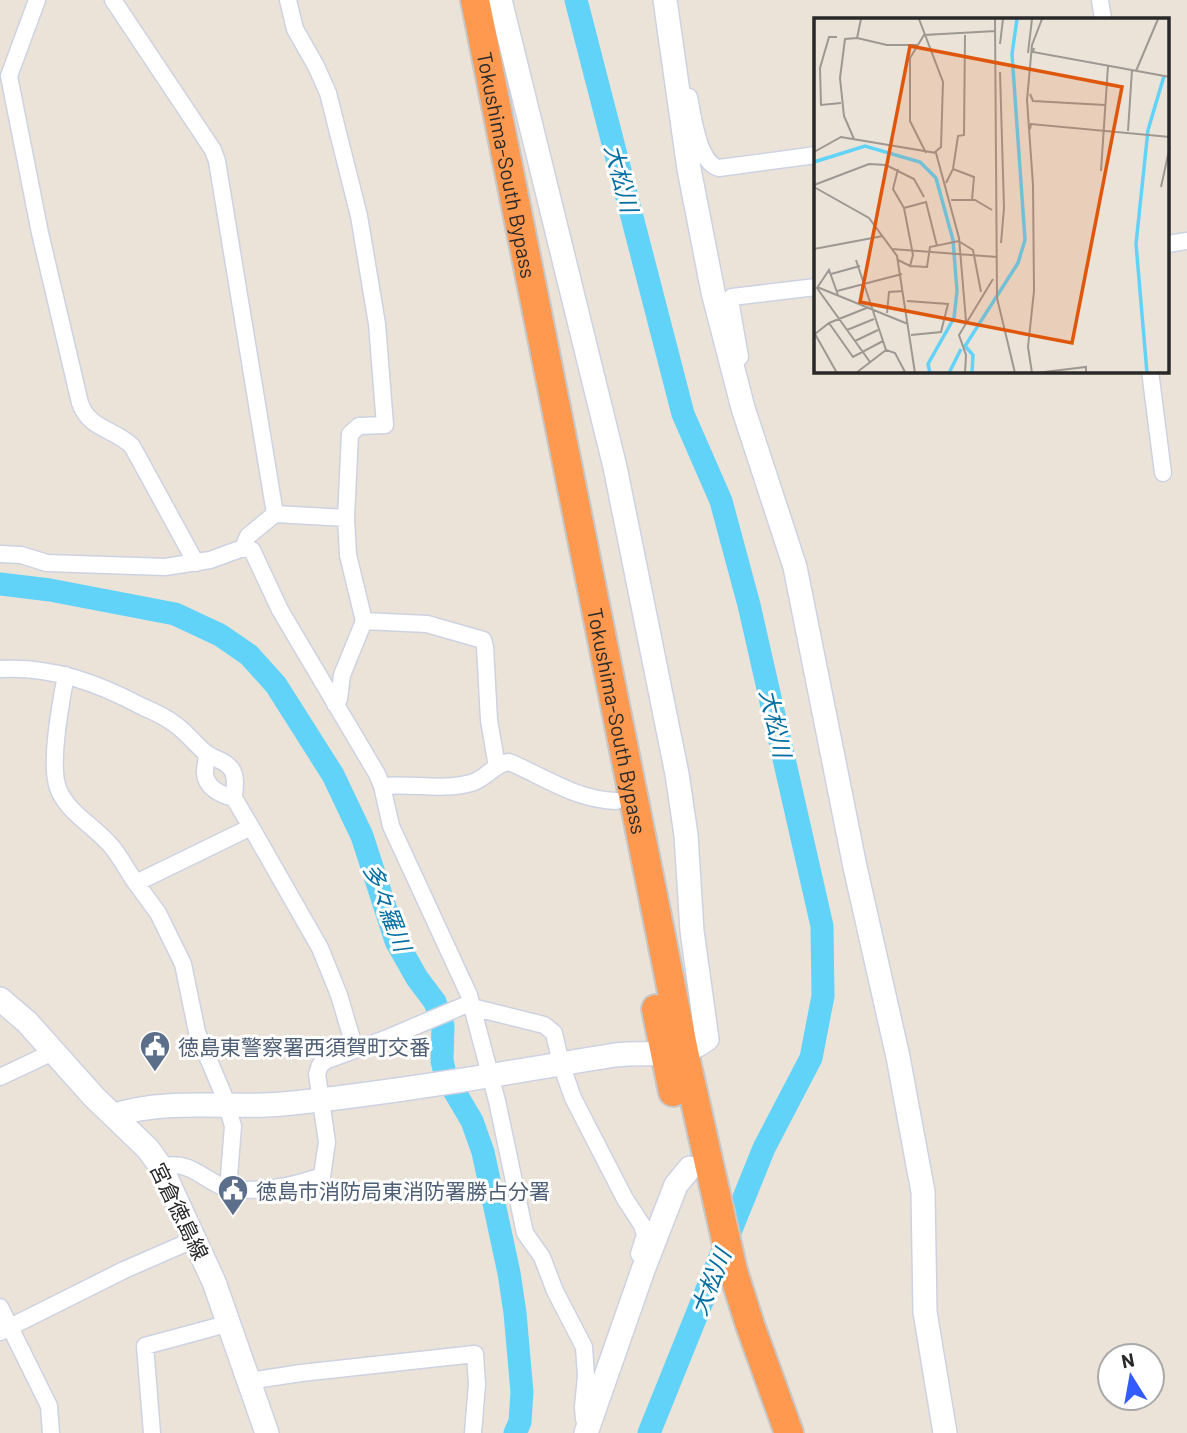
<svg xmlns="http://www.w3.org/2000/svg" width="1187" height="1433" viewBox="0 0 1187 1433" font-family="Barlow,'Noto Sans JP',sans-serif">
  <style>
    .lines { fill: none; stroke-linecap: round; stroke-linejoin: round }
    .river { stroke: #61d3f9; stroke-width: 23 }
    .street-casing { stroke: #cdd2e3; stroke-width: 19 }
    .secondary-casing { stroke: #cdd2e3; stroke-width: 26 }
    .highway-casing { stroke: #c7c7c7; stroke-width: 32 }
    .street { stroke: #fff; stroke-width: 16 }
    .secondary { stroke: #fff; stroke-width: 23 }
    .highway { stroke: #ff9950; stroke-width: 28 }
    .labels { text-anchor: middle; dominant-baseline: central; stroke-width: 6; stroke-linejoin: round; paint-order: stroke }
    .street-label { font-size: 21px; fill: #282828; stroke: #fff }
    .service-label { font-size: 21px; fill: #4e5e75; stroke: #fff; text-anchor: start }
    .water-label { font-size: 23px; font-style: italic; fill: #026ea2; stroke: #fff }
    .inset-river { fill: none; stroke: #61d3f9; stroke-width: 3.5 }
    .inset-road { fill: none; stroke: #9e9892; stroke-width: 2 }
    .view { fill: #de570d; fill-opacity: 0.15; stroke: #de570d; stroke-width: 3.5 }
    .inset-edge { fill: none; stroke: #282828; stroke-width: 3.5 }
  </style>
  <rect width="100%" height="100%" fill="#ece3d8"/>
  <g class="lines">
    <path class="river" d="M576 0 683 414 721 501 749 605 822 926 823 996 811 1058 764 1148 649 1433
      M0 584 50 590 175 614 220 635 249 655 276 685 333 775 362 836 396 941 417 978 435 1002 443 1026 442 1061 446 1077 472 1121 483 1152 509 1273 515 1313 522 1392 520 1422 515 1433"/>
    <g class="street-casing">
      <path id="street" d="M37 0 9 76 40 233 80 403C90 430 113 428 132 446L196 563
        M113 0 213 150 217 161 275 514 248 536 243 548
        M288 0 295 29 316 66 328 93 359 216 377 324 385 425 359 426 350 434 346 518 348 555 364 621 342 675 339 699 335 704
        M1100 0 1103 19
        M689 97C693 116 698 163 719 168L816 155
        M1168 244 1187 241
        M740 357 730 300 732 297 816 287
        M1150 371 1163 473
        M275 514 346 518
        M0 554 21 555 47 563 165 567 210 560 243 548 252 550 280 610 377 774 382 786 391 826 469 995 497 1101 525 1233 542 1257 555 1291 584 1347 586 1376 583 1407 584 1419 587 1423
        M364 621 427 624 483 640 485 647 489 720 497 767
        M0 669C52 666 98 683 143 707 155 712 166 717 176 725 187 733 196 745 207 754 216 760 228 761 233 772 237 780 234 790 234 798
        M66 675C61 701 49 764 58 788 67 813 96 827 112 847 121 858 128 872 136 883
        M206 753C208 760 205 764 205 771 204 787 221 795 234 798L251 827
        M382 786C412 783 442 791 471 783 486 779 495 763 509 762 545 777 576 800 616 801
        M472 1007 544 1025 554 1033 561 1064 573 1098 625 1199 642 1225 645 1235 639 1254
        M0 1077 55 1051
        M161 1167C191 1159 202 1180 228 1189L233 1126 224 1096 197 1032 183 964 158 913 136 883 251 827 320 948 339 995 355 1049
        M228 1189C262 1192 290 1187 322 1176L327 1142 317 1074 320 1065 327 1060 385 1039 470 1003
        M0 1307 49 1406 51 1433
        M0 1332 124 1270 195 1239
        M249 1381 301 1373 475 1354 477 1384 473 1433
        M152 1433 145 1346 230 1323"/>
    </g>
    <g class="secondary-casing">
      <path id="secondary" d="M665 0 689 169 713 292 743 408 795 567 855 867 898 1057 923 1192 925 1312 945 1433
        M0 999 27 1022 94 1097 148 1149 161 1167 214 1282 267 1433
        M115 1115C168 1098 228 1109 283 1104 394 1093 505 1073 615 1055 646 1051 681 1060 707 1039L692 931 686 835 677 774 615 467 500 0
        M586 1433 643 1270 676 1185 690 1168"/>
    </g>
    <g class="highway-casing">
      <g id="highway">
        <path id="s1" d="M475 0 684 1052 733 1271 750 1325 789 1433"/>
        <path d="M656 1009 673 1092"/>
      </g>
    </g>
    <use href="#street" class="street"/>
    <use href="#secondary" class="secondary"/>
    <use href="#highway" class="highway"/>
  </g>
  <defs>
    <g id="civic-pin" transform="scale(1.575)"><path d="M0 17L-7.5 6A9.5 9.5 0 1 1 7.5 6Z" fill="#5c6f8a" stroke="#fff"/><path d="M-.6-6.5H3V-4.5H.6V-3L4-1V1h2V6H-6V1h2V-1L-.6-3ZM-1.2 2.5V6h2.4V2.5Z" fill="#fff"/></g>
  </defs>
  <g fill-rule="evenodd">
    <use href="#civic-pin" x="155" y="1046"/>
    <use href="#civic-pin" x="233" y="1190"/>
  </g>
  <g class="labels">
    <g class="street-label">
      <text stroke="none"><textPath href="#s1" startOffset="168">Tokushima-South Bypass</textPath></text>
      <text stroke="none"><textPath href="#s1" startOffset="735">Tokushima-South Bypass</textPath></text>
      <text transform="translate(180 1211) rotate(64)">宮倉徳島線</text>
    </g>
    <g class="service-label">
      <text x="178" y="1046">徳島東警察署西須賀町交番</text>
      <text x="256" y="1190">徳島市消防局東消防署勝占分署</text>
    </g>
    <g class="water-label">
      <text transform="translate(622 178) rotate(75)">大松川</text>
      <text transform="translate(776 723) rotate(77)">大松川</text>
      <text transform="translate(388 907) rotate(69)">多々羅川</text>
      <text transform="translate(710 1282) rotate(-68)">大松川</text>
    </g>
  </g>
  <g transform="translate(814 18)">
    <rect width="355" height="355" fill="#ece3d8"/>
    <path class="inset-river" d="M0 144 51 128 106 144 122 160 139 222 143 273 140 300 114 346 116 355M135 355 147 331M158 355 159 337 151 328 204 245 211 222 198 36 203 1M333 355 322 226 334 112 350 58"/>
    <path class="inset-road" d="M47 1 43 20 73 27H104M105 1 129 64 127 129 121 134M181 1 183 280 201 355M23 19H15L6 50 7 87 27 85M186 26 189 1M220 30 219 34 356 59M214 35 218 1M322 53 344 1M186 54 190 190 187 225M216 76 219 83 291 87M216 111 217 106 356 119M314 113 318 52M40 121 30 98 26 60 31 21 43 20M0 134 27 119 122 135 145 220 152 303M112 135 96 103V40L110 17 182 13M84 151 79 171 90 190M139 151 160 159 158 182M287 153 294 48M132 165 139 151 144 118 150 117 151 17M0 167 55 146 72 147 100 161 110 179M0 169 55 200 83 238 101 355M347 169 356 128M137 182H161L178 192M146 224 159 232 167 274M0 231 69 218M78 231 183 239M42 242 72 332 81 335 91 354M84 242 96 248 99 237 90 190 112 184 123 228M96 248 113 249 116 229 145 223M17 256 46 248M3 269 94 306M23 273 88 256M24 277 15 252 3 270 56 344M93 283 134 286 127 314 97 317M73 295 75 274 89 273M15 305 39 339 69 323M33 312 60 301M41 323 64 312M23 355 1 316 15 305 55 289M42 355 72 332M151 355 152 337 145 317 179 261M218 355 214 329 220 273 219 167 213 82 218 27 228 1M222 355 272 349V355"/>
    <path class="view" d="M96 28 308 69 258 325 46 284Z"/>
    <rect width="355" height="355" class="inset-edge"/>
  </g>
  <g transform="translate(1131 1377) rotate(349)"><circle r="33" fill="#ffffff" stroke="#a9a9a9" stroke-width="2"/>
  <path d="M0-5L12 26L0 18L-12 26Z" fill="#325cff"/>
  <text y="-10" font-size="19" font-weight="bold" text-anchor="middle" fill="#282828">N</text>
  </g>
</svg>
